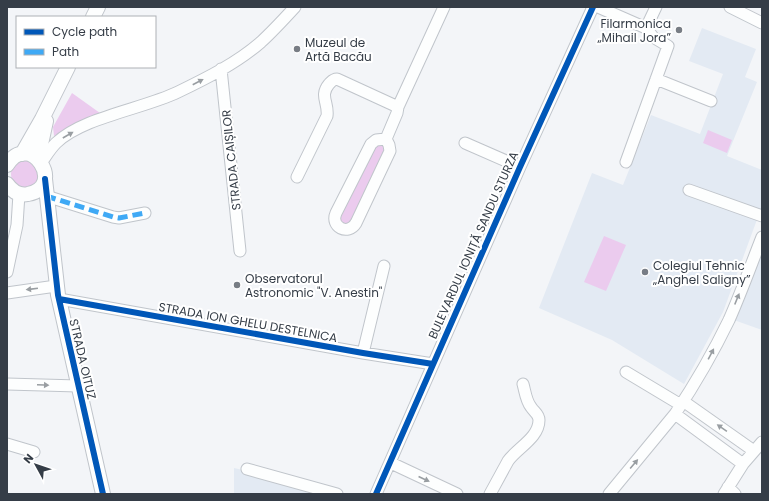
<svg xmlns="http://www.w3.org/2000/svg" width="769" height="501" viewBox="0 0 769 501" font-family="Poppins,sans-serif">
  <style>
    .built { fill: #e3eaf3 }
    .green { fill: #ebcbee }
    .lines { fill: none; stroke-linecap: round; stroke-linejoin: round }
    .minor-casing { stroke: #c0c5cb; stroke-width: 13 }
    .major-casing { stroke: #c0c5cb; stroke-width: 16 }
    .minor { stroke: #fdfefe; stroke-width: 11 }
    .major { stroke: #fdfefe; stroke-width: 14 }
    .quiet { stroke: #3fa9f5; stroke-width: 5; stroke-dasharray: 10 5; stroke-linecap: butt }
    .cycleway-casing { stroke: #fff; stroke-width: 8 }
    .cycleway { stroke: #0057b8; stroke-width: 6 }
    .oneway { fill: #999ea2 }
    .poi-dot { fill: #787d85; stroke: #fff; stroke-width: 1.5 }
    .labels { text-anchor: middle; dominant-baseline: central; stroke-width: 4; stroke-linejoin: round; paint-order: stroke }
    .poi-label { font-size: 12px; fill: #353d47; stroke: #fff; text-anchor: start }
    .street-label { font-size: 12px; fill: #353d47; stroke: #fff }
  </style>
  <rect width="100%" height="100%" fill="#f3f5f8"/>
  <path class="built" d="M702 28 756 49 745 77 757 82 727 156 762 170V206L723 312 684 384 612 340 539 308 592 173 623 185 651 115 700 134 723 74 689 61Z
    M762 242V330L731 319Z
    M234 468 348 494H234Z"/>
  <path class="green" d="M72 93 100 113 54 136 53 127Z
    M708 130 732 140 727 153 703 143Z
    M382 143 386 148 350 226 344 228 339 217 374 146Z
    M11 174a14 14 0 1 1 28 0a14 14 0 1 1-28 0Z
    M604 236 626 245 606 291 584 282Z"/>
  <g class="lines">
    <g class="minor-casing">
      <path id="minor" d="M598 7 646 28 653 37 668 46 626 162
        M730 7 762 23
        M646 28 656 7
        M221 69 240 251
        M656 79 711 101
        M386 139 389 145 390 151 356 223C348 236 330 227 336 213L371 144 376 140Z
        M386 139 397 113 398 107 444 7
        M465 143 520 167
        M41 163C46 156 50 149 56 143 83 117 143 109 178 92 207 78 237 63 261 42 273 31 284 19 295 7
        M297 177 327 116C329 103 319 96 329 84 332 81 333 79 337 79L398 107
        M689 190 762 216
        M46 196 113 217 119 218 145 213
        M7 272 17 225 19 194
        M7 293 56 286
        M59 299 363 353 433 364
        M363 353 384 266
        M626 372 681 405
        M7 384 78 386
        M683 401 754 451
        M675 414 743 464
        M7 444 34 452
        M391 463 457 494
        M247 469 337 494
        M728 487 735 494
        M376 494 520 167 593 7
        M490 494C496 483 502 472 508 461 517 448 539 438 539 420 539 414 534 412 531 407 526 401 525 391 523 384
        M609 494 675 414C695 384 713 353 729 320 741 293 751 265 762 237
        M724 494 743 464 762 442"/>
    </g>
    <g class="major-casing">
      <path id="major" d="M93 17 98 7
        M22 154 42 119 68 67
        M38 158 46 121
        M7 165C30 129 67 187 28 194 19 196 12 191 7 184
        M45 179 58 295 103 494"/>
    </g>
    <use href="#minor" class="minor"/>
    <use href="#major" class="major"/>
    <path class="quiet" d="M46 196 113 217 119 218 145 213"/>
    <g class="cycleway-casing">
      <path id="cycleway" d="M45 179 58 295 103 494
        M59 299 363 353 433 364
        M376 494 520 167 593 7"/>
    </g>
    <use href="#cycleway" class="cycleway"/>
  </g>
  <defs><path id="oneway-solid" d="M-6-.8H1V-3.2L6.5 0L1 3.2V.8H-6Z"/></defs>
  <g class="oneway">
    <use href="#oneway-solid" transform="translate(198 82) rotate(-28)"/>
    <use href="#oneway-solid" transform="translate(68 135) rotate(-30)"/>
    <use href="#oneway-solid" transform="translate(32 289) rotate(173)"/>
    <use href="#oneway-solid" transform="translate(737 299) rotate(-68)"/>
    <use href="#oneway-solid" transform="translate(711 354) rotate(-62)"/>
    <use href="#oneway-solid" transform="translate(43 385) rotate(2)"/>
    <use href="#oneway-solid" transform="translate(722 428) rotate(-145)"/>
    <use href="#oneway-solid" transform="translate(634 464) rotate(-50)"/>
    <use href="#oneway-solid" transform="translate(424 479) rotate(25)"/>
  </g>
  <g class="poi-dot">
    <circle cx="679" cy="30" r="4"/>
    <circle cx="297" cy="49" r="4"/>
    <circle cx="645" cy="272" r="4"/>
    <circle cx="237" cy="285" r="4"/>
  </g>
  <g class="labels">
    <g class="poi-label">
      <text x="671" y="23" text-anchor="end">Filarmonica<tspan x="671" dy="14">„Mihail Jora”</tspan></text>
      <text x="305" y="42">Muzeul de<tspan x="305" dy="14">Artă Bacău</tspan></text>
      <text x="653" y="265">Colegiul Tehnic<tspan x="653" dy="14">„Anghel Saligny”</tspan></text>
      <text x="245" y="278">Observatorul<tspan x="245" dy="14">Astronomic "V. Anestin"</tspan></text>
    </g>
    <g class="street-label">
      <text transform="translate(231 160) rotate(-96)">STRADA CAIȘILOR</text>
      <text transform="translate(473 245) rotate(-66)">BULEVARDUL IONIȚĂ SANDU STURZA</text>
      <text transform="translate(248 322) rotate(10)">STRADA ION GHELU DESTELNICA</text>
      <text transform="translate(83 359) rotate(77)">STRADA OITUZ</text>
    </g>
  </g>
  <rect width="769" height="501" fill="none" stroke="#353d47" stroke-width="16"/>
  <rect x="16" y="16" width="140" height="52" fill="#ffffff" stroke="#aeb1b5"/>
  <rect x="24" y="29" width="20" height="6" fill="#0057b8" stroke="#aeb1b5"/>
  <text x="52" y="36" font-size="12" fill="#353d47">Cycle path</text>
  <rect x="24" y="49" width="20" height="6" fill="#3fa9f5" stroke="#aeb1b5"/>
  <text x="52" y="56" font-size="12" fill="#353d47">Path</text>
  <g transform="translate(36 465) rotate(310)" stroke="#ffffff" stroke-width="3" paint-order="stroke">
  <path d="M0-3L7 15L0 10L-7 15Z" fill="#353d47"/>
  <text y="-6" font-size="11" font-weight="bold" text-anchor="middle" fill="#353d47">N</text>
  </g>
</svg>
